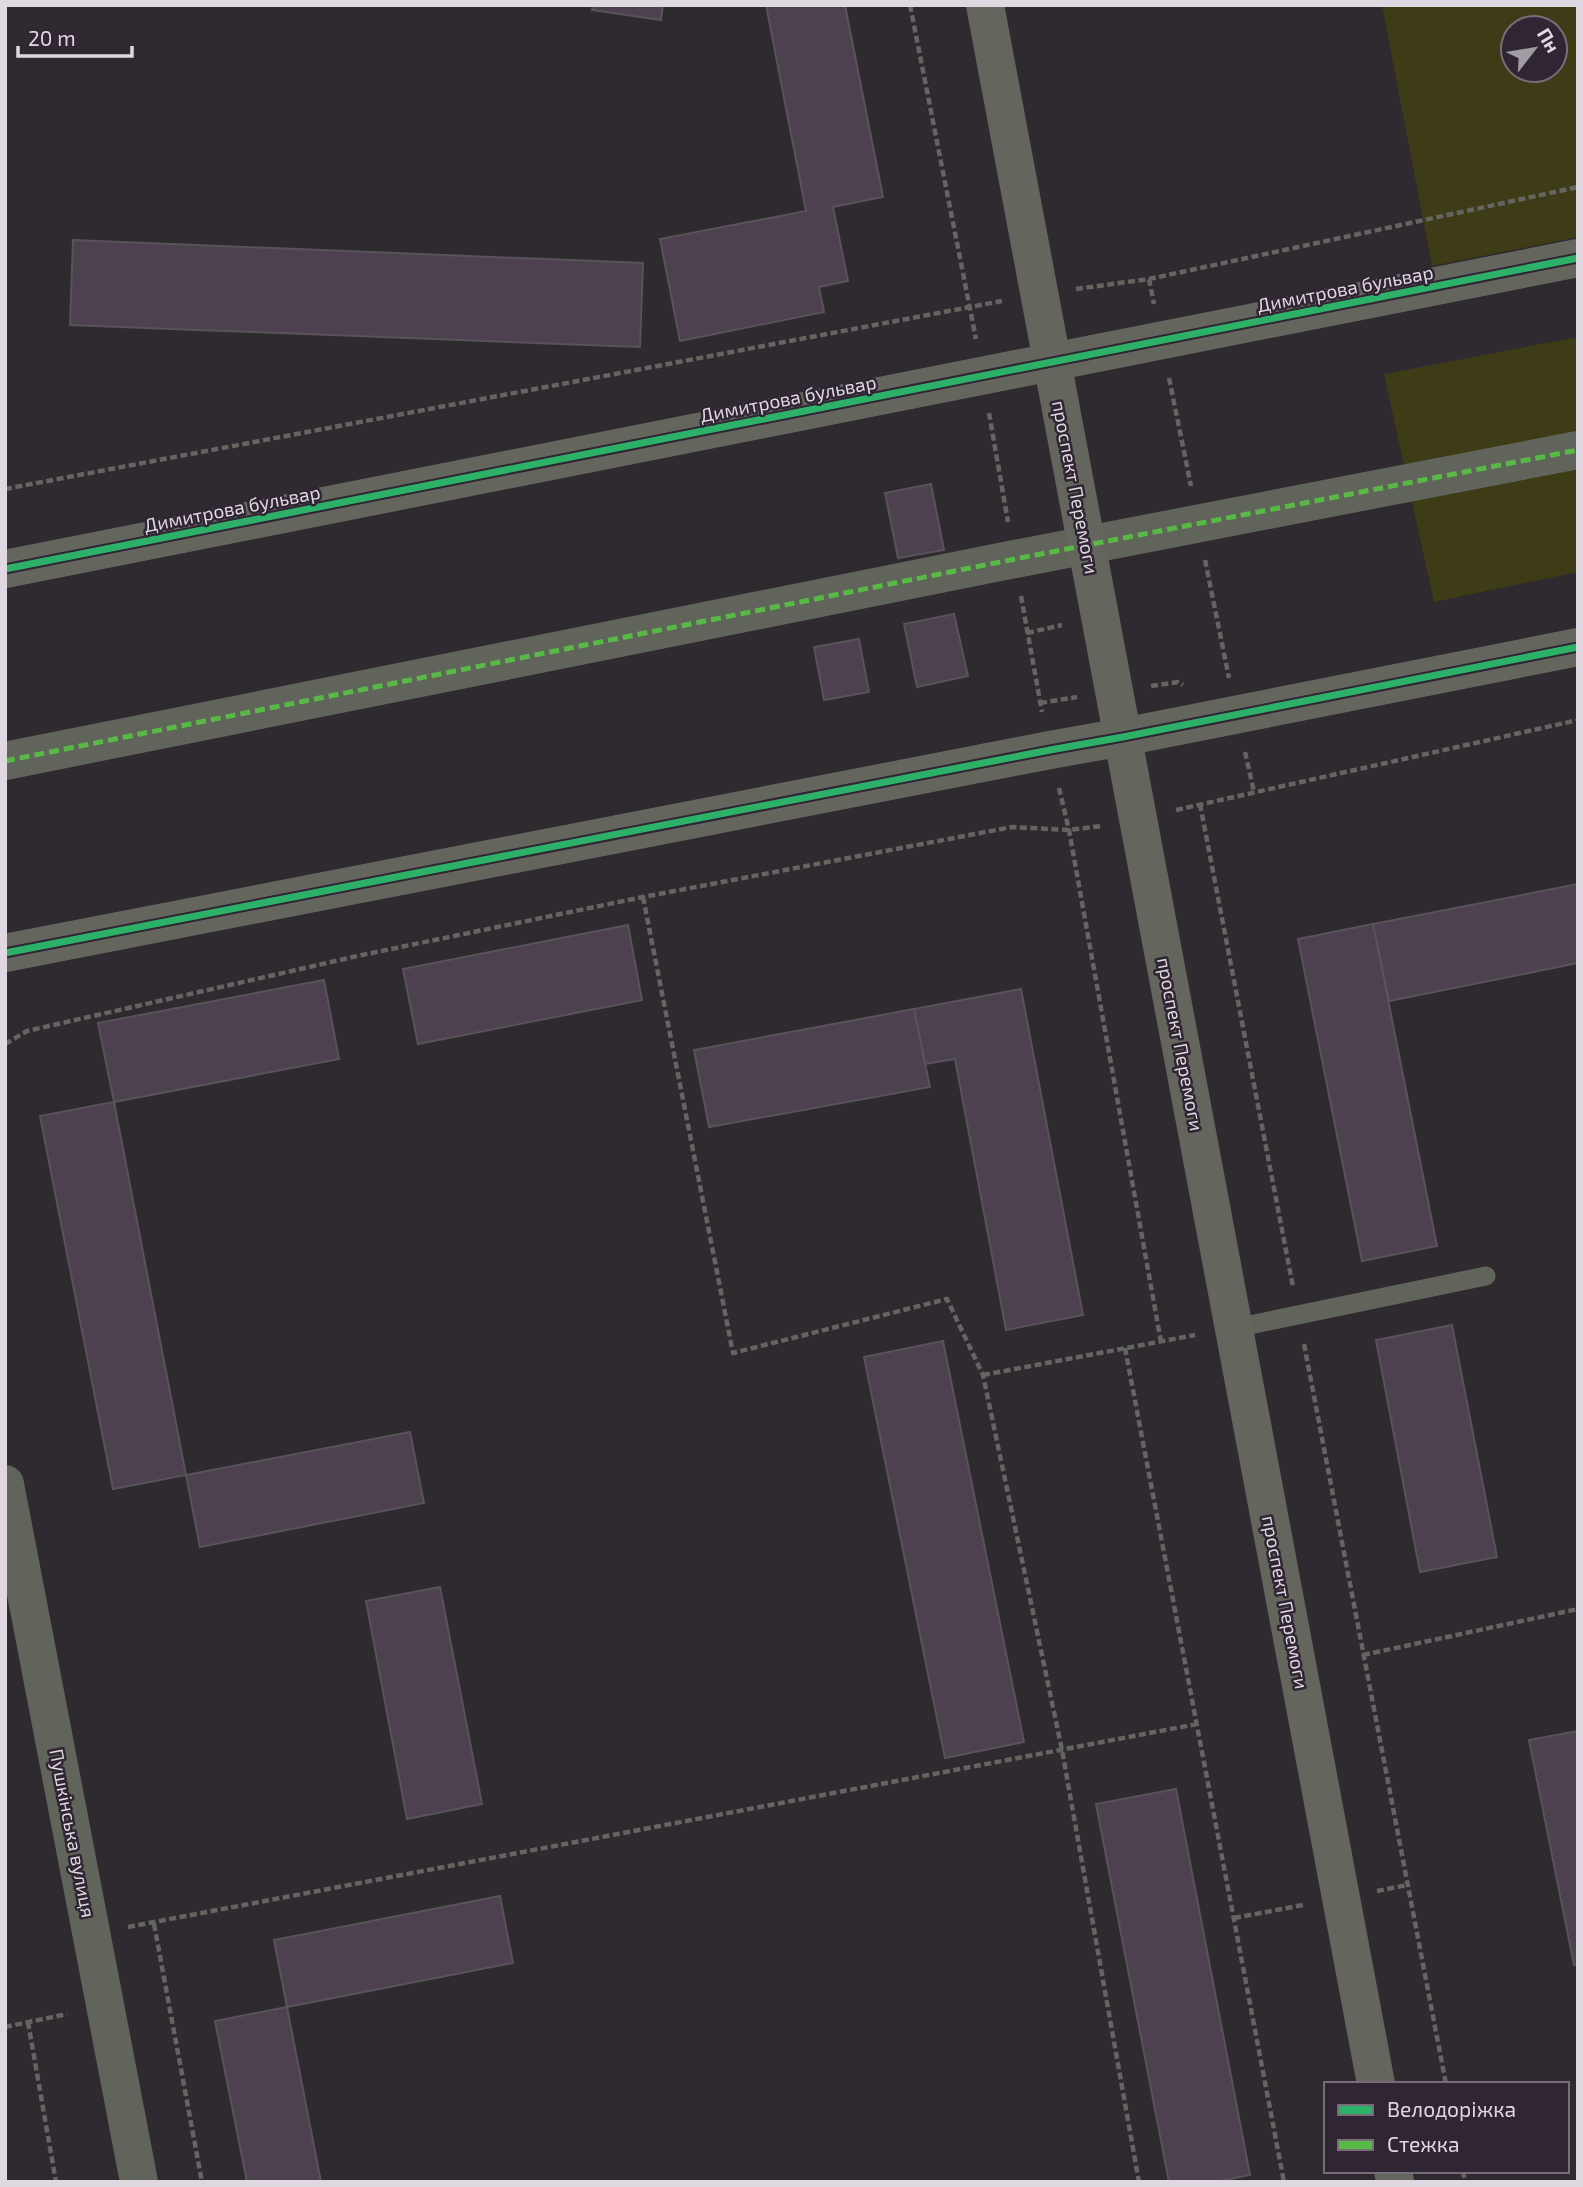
<svg xmlns="http://www.w3.org/2000/svg" width="1583" height="2187" viewBox="0 0 1583 2187" font-family="'Exo 2',sans-serif">
  <style>
    .green { fill: #3d3c17; fill-rule: evenodd }
    .building { fill: #4d4150; stroke: #585359; stroke-width: 2 }
    .lines { fill: none; stroke-linecap: round; stroke-linejoin: round }
    .path { stroke: #646460; stroke-width: 4.5; stroke-dasharray: 7 3.5; stroke-linecap: butt }
    .lane { stroke: #61645a; stroke-width: 19 }
    .street { stroke: #61645a; stroke-width: 38 }
    .secondary { stroke: #64665e; stroke-width: 38 }
    .quiet { stroke: #58b947; stroke-width: 5; stroke-dasharray: 10 5; stroke-linecap: butt }
    .cycleway-casing { stroke: #302633; stroke-width: 11 }
    .cycleway { stroke: #2db169; stroke-width: 7 }
    .labels { text-anchor: middle; dominant-baseline: central; stroke-width: 5; stroke-linejoin: round; paint-order: stroke }
    .street-label { font-size: 19px; fill: #dfd8e1; stroke: #302633 }
  </style>
  <rect width="100%" height="100%" fill="#2f2930"/>
  <path class="green" d="M1382 5H1578V237L1432 266ZM1513 28H1555V70H1513Z
    M1578 337V572L1434 602 1384 374Z"/>
  <path class="building" d="M593 5H663L661 20 592 10Z
    M766 5H845L883 197 833 207 848 281 819 287 824 312 680 341 660 239 806 211Z
    M73 240 643 263 640 347 70 325Z
    M931 484 944 550 898 558 885 493Z
    M954 614 968 676 917 687 904 624Z
    M859 639 869 692 824 700 814 647Z
    M1578 884V963L1389 1001 1373 924Z
    M1373 924 1437 1246 1362 1261 1298 939Z
    M628 925 642 1000 418 1044 403 969Z
    M324 980 339 1059 114 1102 98 1023Z
    M1021 989 1083 1315 1006 1330 955 1059 925 1064 914 1009Z
    M914 1009 930 1087 709 1127 694 1050Z
    M114 1102 186 1475 113 1489 40 1116Z
    M1452 1325 1497 1557 1420 1572 1376 1340Z
    M943 1341 1024 1742 945 1758 864 1357Z
    M410 1432 424 1503 200 1547 186 1475Z
    M440 1587 482 1804 407 1819 366 1601Z
    M1578 1731V1964L1574 1965 1529 1740Z
    M1176 1789 1250 2175 1215 2182H1169L1096 1804Z
    M500 1896 513 1963 287 2007 274 1940Z
    M287 2007 321 2182H247L215 2021Z"/>
  <g class="lines">
    <path class="path" d="M910 5 976 339
      M1149 279 1154 304
      M1076 289 1149 279 1578 187
      M1169 378 1191 486
      M989 413 1008 522
      M5 489 1002 301
      M1205 560 1229 678
      M1021 596 1042 712
      M1027 633 1062 625
      M1151 686 1178 682 1183 685
      M1040 703 1077 697
      M1245 752 1254 792
      M1059 788 1069 830 1161 1342
      M1200 804 1293 1287
      M1176 810 1578 720
      M643 897 733 1353 947 1299 983 1375 1062 1750 1139 2182
      M5 1044 27 1031 362 955 643 897 1012 827 1069 830 1102 826
      M1304 1344 1446 2084
      M1125 1348 1284 2182
      M983 1375 1195 1335
      M1363 1655 1578 1609
      M1377 1891 1407 1885
      M1234 1918 1303 1905
      M154 1924 202 2182
      M128 1927 1197 1724
      M28 2022 56 2182
      M5 2027 67 2014
      M1463 2171 1465 2182"/>
    <path class="lane" d="M1235 1328 1486 1276"/>
    <path class="street" d="M5 761 1015 559 1578 450
      M5 1484 139 2182"/>
    <path class="secondary" d="M985 5 1376 2084
      M5 569 1578 258
      M5 953 1050 750 1123 737 1578 647
      M1393 2171 1395 2182"/>
    <path class="quiet" d="M5 761 1015 559 1578 450"/>
    <g class="cycleway-casing">
      <path id="cycleway" d="M5 569 1578 258
        M5 953 1050 750 1123 737 1578 647"/>
    </g>
    <use href="#cycleway" class="cycleway"/>
  </g>
  <g class="labels">
    <g class="street-label">
      <text transform="translate(1345 288) rotate(-11)">Димитрова бульвар</text>
      <text transform="translate(788 398) rotate(-11)">Димитрова бульвар</text>
      <text transform="translate(1076 487) rotate(79)">проспект Перемоги</text>
      <text transform="translate(232 508) rotate(-11)">Димитрова бульвар</text>
      <text transform="translate(1181 1044) rotate(79)">проспект Перемоги</text>
      <text transform="translate(1286 1602) rotate(79)">проспект Перемоги</text>
      <text transform="translate(73 1833) rotate(79)">Пушкінська вулиця</text>
    </g>
  </g>
  <rect width="1583" height="2187" fill="none" stroke="#dfd8e1" stroke-width="14"/>
  <rect x="1324" y="2082" width="245" height="91" fill="#302633" stroke="#766d79" stroke-width="2"/>
  <rect x="1338" y="2105" width="35" height="10" fill="#2db169" stroke="#766d79" stroke-width="2"/>
  <text x="1387" y="2117" font-size="21" fill="#dfd8e1">Велодоріжка</text>
  <rect x="1338" y="2140" width="35" height="10" fill="#58b947" stroke="#766d79" stroke-width="2"/>
  <text x="1387" y="2152" font-size="21" fill="#dfd8e1">Стежка</text>
  <g transform="translate(1534 49) rotate(59)"><circle r="33" fill="#302633" stroke="#766d79" stroke-width="2"/>
  <path d="M0-5L12 26L0 18L-12 26Z" fill="#a19ba3"/>
  <text y="-10" font-size="19" font-weight="bold" text-anchor="middle" fill="#dfd8e1">Пн</text>
  </g>
  <path d="M18 46v10h114v-10" fill="none" stroke="#dfd8e1" stroke-width="3.5"/>
  <text x="28" y="46" font-size="21" fill="#dfd8e1" stroke="#302633" stroke-width="5" paint-order="stroke">20 m</text>
</svg>
